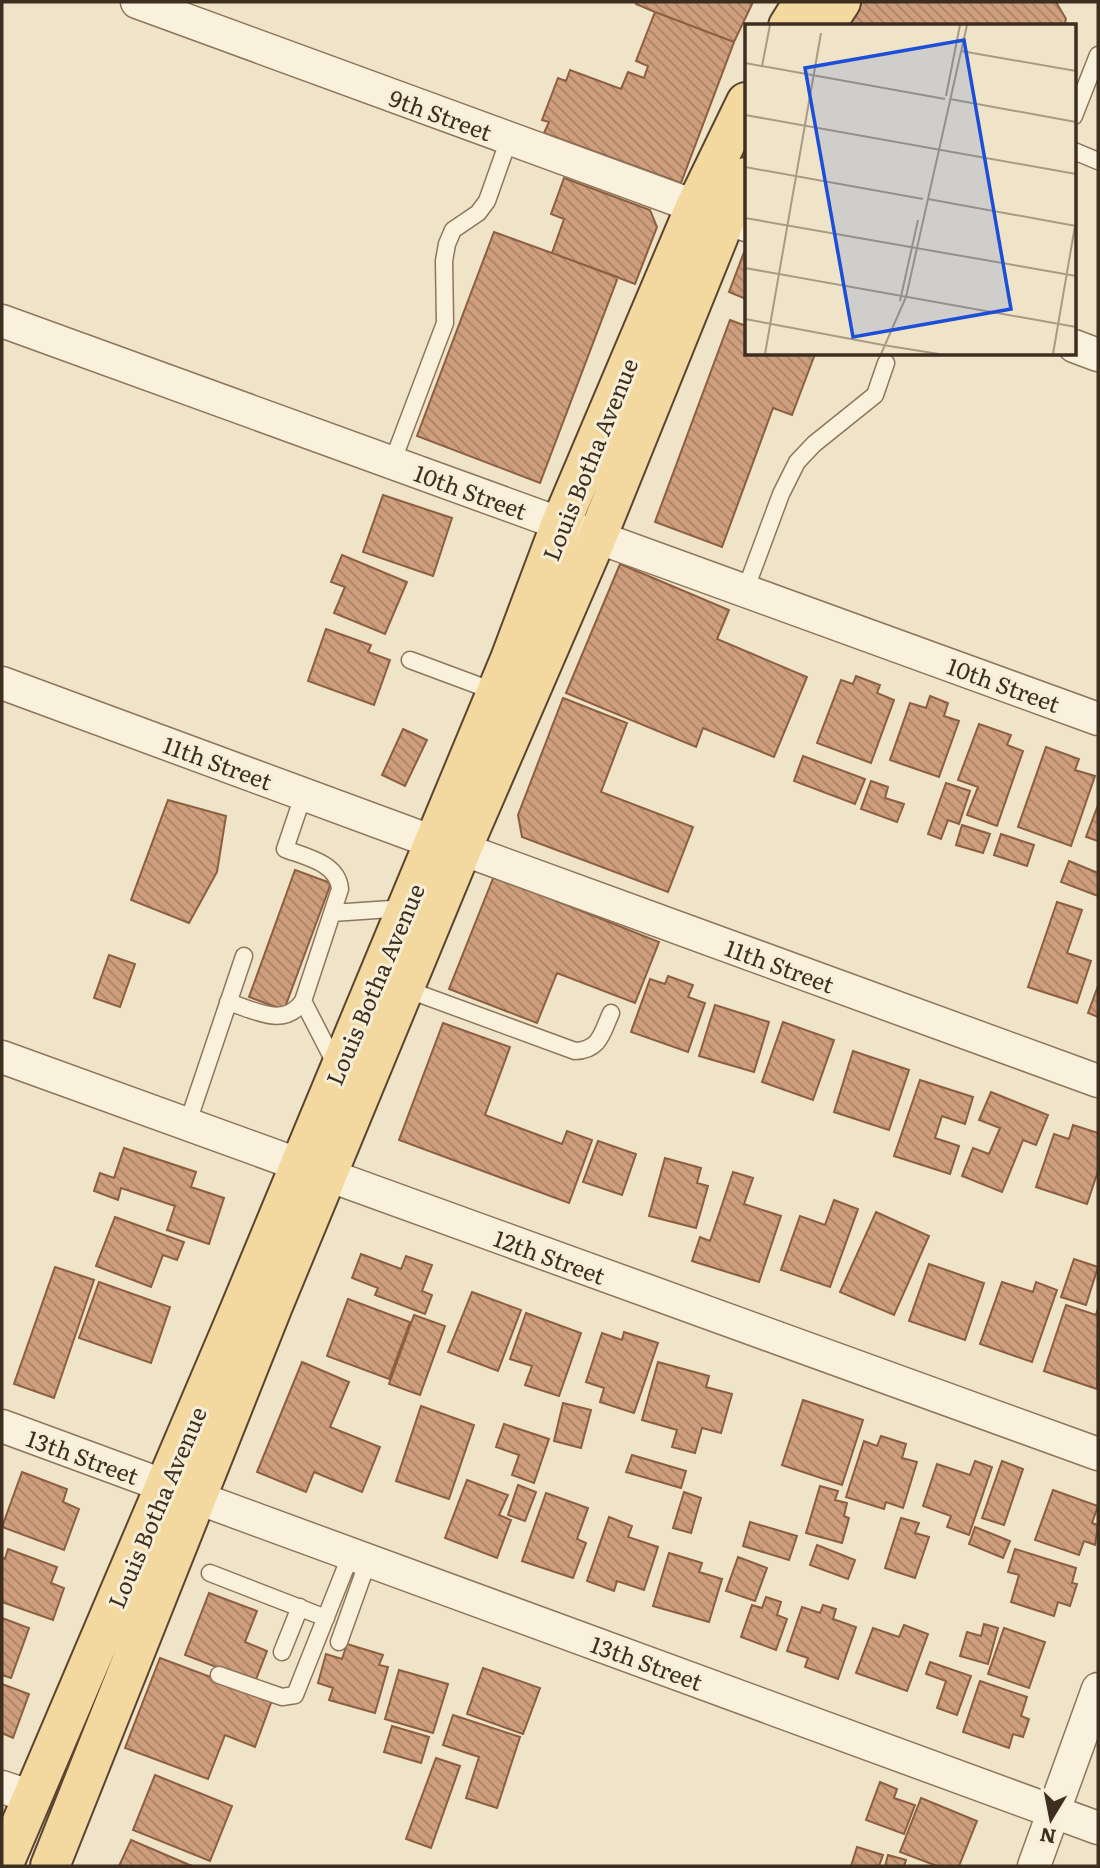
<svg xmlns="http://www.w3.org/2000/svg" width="1100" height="1868" viewBox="0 0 1100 1868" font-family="Literata,serif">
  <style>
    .building { fill: url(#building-back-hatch); stroke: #8d5f41; stroke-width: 2 }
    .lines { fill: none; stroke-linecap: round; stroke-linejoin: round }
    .lane-casing { stroke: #8d765c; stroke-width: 19 }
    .street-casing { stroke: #8d765c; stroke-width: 35 }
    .primary-casing { stroke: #5b4430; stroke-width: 42 }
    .lane { stroke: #faf1dc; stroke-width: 16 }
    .street { stroke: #faf1dc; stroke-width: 32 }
    .primary { stroke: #f3d9a0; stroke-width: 38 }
    .labels { text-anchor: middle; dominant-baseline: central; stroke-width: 6; stroke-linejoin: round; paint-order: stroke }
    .street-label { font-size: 23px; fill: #3d2e20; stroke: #f7eed8 }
    .inset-road { fill: none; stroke: #a89b85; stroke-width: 2 }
    .view { fill: #1d4ed8; fill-opacity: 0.15; stroke: #1d4ed8; stroke-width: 3.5 }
    .inset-edge { fill: none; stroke: #3d2e20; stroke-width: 3.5 }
  </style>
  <defs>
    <pattern id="building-back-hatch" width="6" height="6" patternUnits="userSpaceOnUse" patternTransform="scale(1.75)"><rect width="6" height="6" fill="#cf9f7d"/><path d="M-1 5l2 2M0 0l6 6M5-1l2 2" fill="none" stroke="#a98266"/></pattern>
  </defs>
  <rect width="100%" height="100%" fill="#f0e4c8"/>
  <path class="building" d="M637 2H753L734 42 655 12 636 4Z
    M859 2H1056L1066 19 1064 26H848Z
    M655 12 734 42 681 183 544 133 549 122 542 120 558 78 566 81 570 70 621 89 628 72 644 78 648 66 636 61Z
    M564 178 650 210 657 227 635 284 552 253 564 219 551 214Z
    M494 232 618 277 540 483 417 436Z
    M746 247V299L729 292Z
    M730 320 746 326V354H815L792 415 773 408 722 547 655 522Z
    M383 495 452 518 433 576 363 552Z
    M342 555 407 582 385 634 334 613 345 587 331 582Z
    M620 564 729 610 717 639 807 677 774 757 703 728 696 747 566 693Z
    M326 629 371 645 368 652 390 660 374 705 308 681Z
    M856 676 880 685 877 693 894 700 871 763 817 743 841 680 853 684Z
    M930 696 948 703 944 716 959 721 939 777 890 760 910 703 926 708Z
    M563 698 627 723 601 792 693 827 668 892 522 837 518 815Z
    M979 724 1011 735 1007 745 1023 751 997 826 967 815 978 787 958 780Z
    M403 729 427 740 405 786 382 775Z
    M1046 747 1079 759 1075 770 1095 776 1071 846 1018 827Z
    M803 756 865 779 855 804 794 781Z
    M871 781 888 787 885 798 904 804 897 822 861 809Z
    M946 783 970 791 959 824 948 820 941 839 928 834Z
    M168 800 226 816 217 872 189 923 131 900Z
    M1098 805V841L1086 837Z
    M962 825 990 834 983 853 956 845Z
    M1001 834 1034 845 1027 866 994 855Z
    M1069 861 1098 873V896L1061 882Z
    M295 870 331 883 284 1010 249 997Z
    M494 876 659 942 635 1003 557 973 537 1023 449 989Z
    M1057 902 1082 910 1067 953 1091 961 1077 1003 1028 987Z
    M109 955 135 964 120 1007 94 998Z
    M668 976 693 985 688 997 705 1003 688 1052 631 1032 650 979 665 984Z
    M1098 986V1017L1088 1013Z
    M715 1005 769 1022 754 1072 699 1056Z
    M783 1022 834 1040 813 1100 762 1082Z
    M443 1023 510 1047 485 1115 562 1144 567 1131 592 1140 569 1203 399 1140Z
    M853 1051 909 1070 889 1130 834 1112Z
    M920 1080 973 1097 965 1124 942 1116 935 1138 959 1146 950 1174 894 1156Z
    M991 1092 1048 1115 1036 1145 1023 1140 1002 1192 962 1176 973 1148 989 1154 1000 1128 979 1120Z
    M1073 1125 1098 1133V1171L1087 1204 1036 1187 1054 1134 1069 1139Z
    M598 1141 636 1154 622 1195 583 1182Z
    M124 1148 196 1172 191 1187 224 1198 209 1244 167 1230 175 1206 121 1188 118 1200 94 1191 100 1173 114 1178Z
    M665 1158 701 1168 697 1183 708 1186 696 1228 649 1216Z
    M733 1172 753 1178 744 1204 781 1216 759 1282 692 1261 700 1237 710 1241Z
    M834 1200 858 1209 830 1287 781 1270 800 1216 825 1225Z
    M876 1212 929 1236 894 1315 840 1292Z
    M115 1217 184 1242 177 1260 163 1255 151 1287 96 1266Z
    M361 1254 401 1269 406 1256 432 1265 422 1291 432 1295 425 1314 375 1295 378 1288 352 1278Z
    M1074 1259 1098 1267 1086 1305 1061 1297Z
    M929 1264 984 1283 965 1340 909 1321Z
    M55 1267 94 1280 54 1398 14 1384Z
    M99 1282 170 1307 151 1363 79 1338Z
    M1002 1282 1033 1292 1036 1282 1057 1290 1032 1362 980 1344Z
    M472 1292 521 1310 498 1371 448 1352Z
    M348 1299 410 1322 389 1379 327 1356Z
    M1066 1305 1096 1315 1098 1308 1097 1389 1044 1371Z
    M526 1313 581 1333 559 1396 525 1385 532 1366 510 1359Z
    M414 1315 445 1326 420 1395 389 1384Z
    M624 1332 658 1343 634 1413 600 1402 604 1388 586 1382 602 1333 622 1340Z
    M302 1362 349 1382 330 1427 380 1447 362 1492 314 1472 306 1492 257 1472Z
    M658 1362 709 1376 706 1387 732 1394 721 1433 702 1428 695 1453 672 1447 677 1430 642 1420Z
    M803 1400 863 1420 842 1485 782 1465Z
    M563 1403 591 1410 581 1448 554 1441Z
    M421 1406 474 1425 449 1499 396 1481Z
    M504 1424 549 1439 534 1483 512 1475 519 1455 496 1447Z
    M881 1436 906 1444 902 1458 917 1462 903 1508 886 1502 884 1509 846 1497 864 1441 877 1446Z
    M632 1455 686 1471 681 1488 626 1472Z
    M975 1461 992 1467 969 1535 947 1527 951 1516 923 1506 937 1464 970 1475Z
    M1002 1461 1023 1469 1004 1525 982 1518Z
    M22 1472 67 1489 63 1502 79 1509 64 1550 2 1527Z
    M467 1480 508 1495 499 1515 511 1520 497 1558 445 1538Z
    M518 1485 536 1492 525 1521 508 1515Z
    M820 1486 838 1491 835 1500 847 1503 844 1516 849 1518 842 1543 806 1533Z
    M1053 1490 1098 1506 1092 1523 1098 1525 1095 1545 1084 1541 1079 1555 1035 1540Z
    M684 1492 701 1498 691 1533 673 1528Z
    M546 1493 588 1508 577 1539 586 1543 573 1578 522 1561Z
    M609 1517 632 1526 628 1537 658 1547 644 1590 617 1581 614 1591 587 1581Z
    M901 1518 919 1523 915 1533 929 1537 915 1578 885 1568Z
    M750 1522 797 1536 789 1560 743 1546Z
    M975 1527 1010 1541 1003 1558 969 1544Z
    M817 1545 855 1560 848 1579 810 1565Z
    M8 1549 57 1567 51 1583 64 1588 53 1620 2 1602V1557L5 1559Z
    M1015 1549 1076 1568 1072 1583 1077 1584 1070 1606 1058 1602 1054 1616 1011 1602 1019 1575 1008 1572Z
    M669 1553 702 1563 699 1572 722 1579 709 1622 653 1606Z
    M738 1557 767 1568 755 1601 726 1591Z
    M209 1593 257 1611 245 1642 267 1651 255 1682 185 1655Z
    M766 1597 781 1602 777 1615 787 1619 776 1650 741 1637 752 1605 762 1608Z
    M823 1605 836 1609 833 1619 856 1627 838 1679 805 1667 808 1658 787 1651 802 1607 820 1613Z
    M2 1618 29 1628 11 1678 2 1675Z
    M984 1624 998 1628 988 1664 960 1656 967 1632 981 1636Z
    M904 1625 928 1634 907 1691 856 1673 873 1628 899 1637Z
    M1004 1628 1045 1642 1029 1688 988 1674Z
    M347 1644 383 1655 379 1665 388 1667 375 1713 329 1700 333 1688 318 1683 326 1654 342 1659Z
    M160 1658 272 1700 255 1747 225 1735 208 1779 125 1748Z
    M930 1662 971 1676 957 1715 937 1708 946 1681 926 1674Z
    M483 1668 540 1688 523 1734 467 1714Z
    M399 1670 448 1684 433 1733 385 1719Z
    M980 1681 1027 1697 1021 1716 1029 1719 1023 1737 1013 1734 1009 1748 963 1732Z
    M2 1684 29 1694 13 1738 2 1733Z
    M453 1715 520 1737 497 1808 466 1798 479 1757 443 1745Z
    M392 1726 429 1737 421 1763 384 1752Z
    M436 1758 460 1766 431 1848 406 1839Z
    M155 1775 232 1806 210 1861 133 1830Z
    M880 1782 897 1789 894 1798 915 1805 904 1834 866 1820Z
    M921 1798 977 1821 959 1866H937L900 1852Z
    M131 1840 192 1866H119Z
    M857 1847 883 1855 879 1866H851Z
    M888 1855 906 1860 904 1866H885Z"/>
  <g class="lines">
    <g class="lane-casing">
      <path id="lane" d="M1074 116 1098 55
        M1074 151 1098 161
        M392 463 445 323 444 261 447 244 453 230 478 213 487 201 509 139
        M745 591 781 494 797 462 814 444 875 395 886 363
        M410 660 496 692
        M332 913 406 908
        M406 989 575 1051C600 1050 602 1033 611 1013
        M303 1001 337 1067
        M228 1002C255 1010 284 1029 303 1001L340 889C338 863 306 857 285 849L304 793
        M187 1125 244 956
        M210 1573 326 1618
        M339 1642 368 1561
        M282 1652 300 1607
        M219 1675 282 1697 295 1695 351 1554"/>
    </g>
    <g class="street-casing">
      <path id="street" d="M137 2 746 225
        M2 321 1098 719
        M1074 346 1098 355
        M2 683 433 842
        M462 849 1098 1081
        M2 1057 1098 1454
        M2 1426 165 1486
        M195 1497 1098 1828
        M2 1787 32 1797
        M1034 1866 1098 1689"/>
    </g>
    <g class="primary-casing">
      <path id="primary" d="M788 26 803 2
        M825 26 841 2
        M3 1866 237 1316 510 659 561 523 695 207 746 102
        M50 1866 273 1306 462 849 598 535 726 218 746 177"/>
    </g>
    <use href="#lane" class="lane"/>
    <use href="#street" class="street"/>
    <use href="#primary" class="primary"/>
  </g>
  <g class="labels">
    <g class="street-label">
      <text transform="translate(441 114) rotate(20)">9th Street</text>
      <text transform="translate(589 459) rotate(-68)">Louis Botha Avenue</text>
      <text transform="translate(471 491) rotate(20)">10th Street</text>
      <text transform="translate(1004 684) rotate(20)">10th Street</text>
      <text transform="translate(218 762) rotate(20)">11th Street</text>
      <text transform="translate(780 965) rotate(20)">11th Street</text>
      <text transform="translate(374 984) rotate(-67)">Louis Botha Avenue</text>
      <text transform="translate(550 1256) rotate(20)">12th Street</text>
      <text transform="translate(83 1456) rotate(20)">13th Street</text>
      <text transform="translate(156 1507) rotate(-67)">Louis Botha Avenue</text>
      <text transform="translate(647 1662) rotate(20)">13th Street</text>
    </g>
  </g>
  <g transform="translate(745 24)">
    <rect width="331" height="331" fill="#f0e4c8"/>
    <path class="inset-road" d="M216 27 331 47M0 39 200 75M17 42 25 1M201 72 215 1M205 75 331 98M0 91 331 150M0 143 178 175M183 175 331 202M0 194 331 252M0 244 331 303M155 277 173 196M0 295 138 321M138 321 194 330M20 330 76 9M136 330 161 273 222 1M308 330 331 196"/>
    <path class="view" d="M219 16 266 285 108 313 60 44Z"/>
    <rect width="331" height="331" class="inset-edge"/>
  </g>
  <rect width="1100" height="1868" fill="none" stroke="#3d2e20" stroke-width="7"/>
  <g transform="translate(1051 1819) rotate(190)" stroke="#f7eed8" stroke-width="5" paint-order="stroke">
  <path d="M0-5L12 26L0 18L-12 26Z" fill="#3d2e20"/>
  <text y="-10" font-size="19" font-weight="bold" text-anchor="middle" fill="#3d2e20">N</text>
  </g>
</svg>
